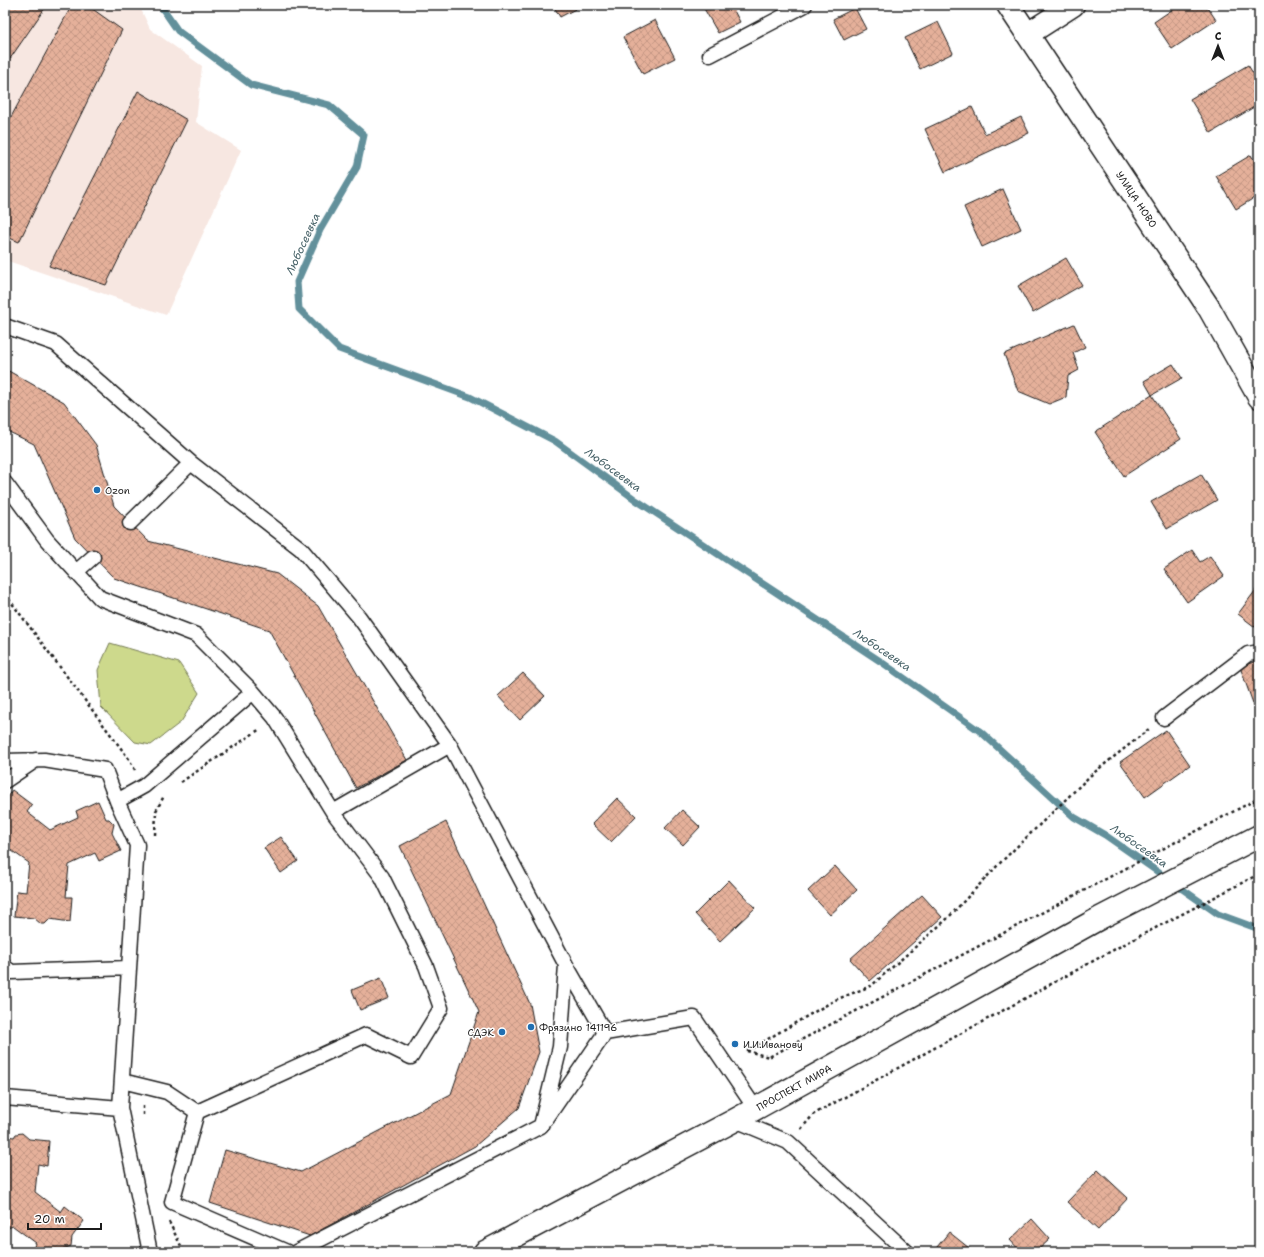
<svg xmlns="http://www.w3.org/2000/svg" width="1264" height="1257" viewBox="0 0 1264 1257" font-family="'Shantell Sans',sans-serif">
  <style>
    .built { fill: #f7e7e1 }
    .green { fill: #cdd98c; stroke: #747a54 }
    .lines { fill: none; stroke-linecap: round; stroke-linejoin: round }
    .stream { stroke: #62909b; stroke-width: 7 }
    .building { fill: url(#building-cross-hatch); stroke: #1c1c1c }
    .lane-casing { stroke: #1c1c1c; stroke-width: 17 }
    .street-casing { stroke: #1c1c1c; stroke-width: 25 }
    .primary-casing { stroke: #1c1c1c; stroke-width: 25 }
    .path { stroke: #1c1c1c; stroke-width: 2.5; stroke-dasharray: 3 3; stroke-linecap: butt }
    .lane { stroke: #fff; stroke-width: 14 }
    .street { stroke: #fff; stroke-width: 22 }
    .primary { stroke: #fff; stroke-width: 22 }
    .poi-dot { fill: #1f6fb2; stroke: #fff; stroke-width: 1.5 }
    .labels { text-anchor: middle; dominant-baseline: central; stroke-width: 3; stroke-linejoin: round; paint-order: stroke }
    .street-label { font-size: 10px; fill: #1c1c1c; stroke: #fff }
    .poi-label { font-size: 10px; fill: #1c1c1c; stroke: #fff; text-anchor: start }
    .water-label { font-size: 11px; font-style: italic; fill: #456066; stroke: #fff }
  </style>
  <defs>
    <pattern id="building-cross-hatch" width="8" height="8" patternUnits="userSpaceOnUse"><rect width="8" height="8" fill="#e5b09a"/><path d="M0 0l8 8M0 8l8-8" fill="none" stroke="#c49784"/></pattern>
  </defs>
  <rect width="100%" height="100%" fill="#fff"/>
  <filter id="ink" filterUnits="userSpaceOnUse"><feTurbulence type="fractalNoise" baseFrequency=".025" numOctaves="2"/><feDisplacementMap in="SourceGraphic" scale="8" xChannelSelector="R" yChannelSelector="G"/><feConvolveMatrix kernelMatrix="1 2 1 2 8 2 1 2 1" color-interpolation-filters="sRGB"/></filter>
  <g filter="url(#ink)">
    <path class="built" d="M5 5H139L150 29 202 66 196 122 241 150 166 315 5 260Z"/>
    <path class="green" d="M110 643 179 663 199 693 181 722 151 745 135 742 101 707 98 670Z"/>
    <g class="lines">
      <path class="stream" d="M160 5 178 31 251 85 329 105 364 135 357 167 320 230 297 282 299 309 339 349 470 397 555 441 636 500 880 661 981 732 1074 817 1105 835 1218 914 1259 929"/>
    </g>
    <path class="building" d="M5 5H47L5 66Z
      M72 5H87L122 30 19 242 5 236V128Z
      M553 5H583L560 17Z
      M702 5H731L740 22 718 33Z
      M1179 5H1206L1216 20 1172 49 1154 22Z
      M855 8 866 29 844 40 833 19Z
      M655 20 675 58 643 74 623 37Z
      M938 22 953 53 920 69 905 38Z
      M1248 65 1259 83V104L1211 133 1190 99Z
      M138 91 187 120 106 285 49 266Z
      M972 107 985 134 1021 117 1029 133 945 172 925 129Z
      M1251 155 1259 168V195L1236 209 1216 176Z
      M1003 189 1021 229 982 247 964 207Z
      M1066 258 1082 285 1033 313 1018 286Z
      M1074 324 1085 347 1073 353 1079 370 1068 376 1066 397 1049 404 1018 391 1004 354Z
      M1173 364 1182 378 1152 395 1144 381Z
      M5 369 64 402 96 445 114 506 148 541 277 574 318 606 407 760 356 788 269 630 114 578 75 538 34 444 5 430Z
      M1152 395 1181 439 1124 476 1095 432Z
      M1201 474 1217 500 1167 529 1151 502Z
      M1192 550 1200 562 1210 556 1224 576 1187 602 1164 569Z
      M1258 587H1259V630L1238 614Z
      M1259 660V720L1240 667Z
      M523 673 545 696 520 720 498 696Z
      M1166 730 1190 765 1145 797 1120 762Z
      M12 790 32 805 27 812 50 830 78 817 76 811 98 801 106 819H109L114 824 112 833 121 851 99 861 95 853 69 865 66 897H72L70 922 50 919 45 924H41L34 918 14 916 17 891 26 892 29 863 5 846V800Z
      M617 798 636 816 611 842 592 824Z
      M682 810 700 827 683 845 665 828Z
      M446 822 530 1004 539 1052 519 1108 475 1146 310 1236 210 1203 225 1150 301 1172 451 1094 479 1012 400 846Z
      M281 837 298 861 281 873 264 848Z
      M835 866 857 890 830 915 808 891Z
      M729 880 755 908 720 941 695 914Z
      M922 895 942 917 870 981 850 959Z
      M381 978 389 998 360 1010 352 990Z
      M22 1133 29 1139 49 1141 47 1166 38 1164 35 1192 61 1212 65 1206 84 1221 72 1237 71 1246 63 1249 61 1252H33L31 1251 36 1243 13 1226 5 1229V1136L14 1137 16 1134Z
      M1098 1170 1128 1198 1098 1230 1067 1202Z
      M1032 1219 1050 1239 1036 1252H1021L1010 1240Z
      M949 1232 974 1252H933Z"/>
    <g class="lines">
      <g class="lane-casing">
        <path id="lane" d="M710 55 805 5
          M5 326 56 344 191 463 301 549 359 617 450 745 566 965 560 1047 541 1126 296 1252
          M5 483 47 540 100 598 196 635 253 692 275 718 333 812 382 877 426 966 441 1008 411 1057 366 1035 197 1112 172 1202 287 1252
          M130 523 191 463
          M76 572 93 557
          M1164 718 1248 654 1259 652
          M5 761 44 760 105 770 117 801
          M5 781 36 760
          M333 812 450 745
          M5 967 11 972 129 968
          M605 1033 694 1018 755 1108
          M122 1081 167 1092 197 1112
          M5 1098 120 1108
          M546 1119 605 1033 566 965
          M735 1120 788 1142 907 1252
          M150 1252 120 1108 137 845 117 801 144 786 253 692"/>
      </g>
      <g class="street-casing">
        <g id="street">
          <path id="s1" d="M1008 5 1209 308 1259 397"/>
          <path d="M1028 34 1073 5"/>
        </g>
      </g>
      <g class="primary-casing">
        <g id="primary">
          <path id="s2" d="M485 1252 735 1120 1100 918 1259 836"/>
        </g>
      </g>
      <path class="path" d="M5 594 129 759 135 770
        M181 782 260 729
        M155 835 156 811 164 796
        M747 1051 769 1057 1259 798
        M747 1051 835 1000 871 986 947 919 999 864 1091 775 1149 729
        M143 1106V1117
        M801 1129 814 1114 1117 948 1259 874
        M169 1222 184 1252"/>
      <use href="#lane" class="lane"/>
      <use href="#street" class="street"/>
      <use href="#primary" class="primary"/>
    </g>
  </g>
  <g class="poi-dot">
    <circle cx="97" cy="490" r="4"/>
    <circle cx="531" cy="1027" r="4"/>
    <circle cx="502" cy="1032" r="4"/>
    <circle cx="735" cy="1044" r="4"/>
  </g>
  <g class="labels">
    <g class="street-label">
      <text stroke="none"><textPath href="#s1" startOffset="233">УЛИЦА НОВО</textPath></text>
      <text stroke="none"><textPath href="#s2" startOffset="350">ПРОСПЕКТ МИРА</textPath></text>
    </g>
    <g class="poi-label">
      <text x="105" y="490">Ozon</text>
      <text x="539" y="1027">Фрязино 141196</text>
      <text x="494" y="1032" text-anchor="end">СДЭК</text>
      <text x="743" y="1044">И.И.Иванову</text>
    </g>
    <g class="water-label">
      <text transform="translate(303 244) rotate(-65)">Любосеевка</text>
      <text transform="translate(613 470) rotate(36)">Любосеевка</text>
      <text transform="translate(882 650) rotate(34)">Любосеевка</text>
      <text transform="translate(1139 846) rotate(35)">Любосеевка</text>
    </g>
  </g>
  <rect width="1264" height="1257" fill="none" stroke="#fff" stroke-width="20"/>
  <rect x="10" y="10" width="1244" height="1237" fill="none" stroke="#1c1c1c" stroke-width="1.5" filter="url(#ink)"/>
  <g transform="translate(1218 46)" stroke="#ffffff" stroke-width="3" paint-order="stroke">
  <path d="M0-3L7 15L0 10L-7 15Z" fill="#1c1c1c"/>
  <text y="-6" font-size="11" font-weight="bold" text-anchor="middle" fill="#1c1c1c">С</text>
  </g>
  <path d="M28 1223v6h73v-6" fill="none" stroke="#1c1c1c" stroke-width="2"/>
  <text x="34" y="1223" font-size="12" fill="#1c1c1c" stroke="#ffffff" stroke-width="3" paint-order="stroke">20 m</text>
</svg>
